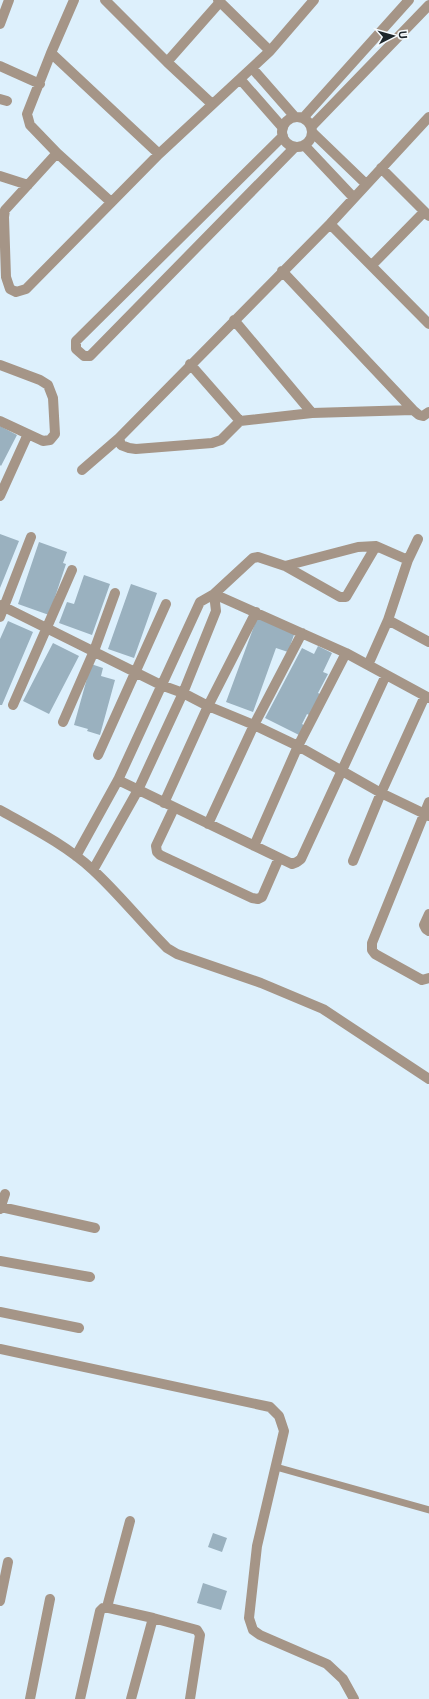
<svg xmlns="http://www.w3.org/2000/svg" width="429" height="1699" viewBox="0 0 429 1699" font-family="Inter,sans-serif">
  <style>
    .building { fill: #9ab1bf }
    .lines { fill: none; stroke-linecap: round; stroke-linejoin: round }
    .lane { stroke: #a59587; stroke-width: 7 }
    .street { stroke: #a59587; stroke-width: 10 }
  </style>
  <rect width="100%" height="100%" fill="#ddf0fc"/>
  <path class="building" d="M0 426 17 435 1 466 0 465Z
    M0 534 19 541 0 588Z
    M39 542 67 552 63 563 66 564 49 615 18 604Z
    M84 575 110 584 92 635 59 623 67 602 74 604Z
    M131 584 157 593 134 658 108 649Z
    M257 618 295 632 288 652 276 648 253 712 226 702Z
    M8 621 33 632 2 705H0V639Z
    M53 643 79 656 49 714 23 701Z
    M318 646 332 653 323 672 328 674 318 693 322 695 311 716 307 714 302 724 307 727 303 737 265 718 302 648 314 654Z
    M91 664 103 668 101 676 115 680 100 735 87 731 88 729 74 725Z
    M213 1533 227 1538 222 1552 208 1547Z
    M203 1583 227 1591 221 1610 197 1603Z"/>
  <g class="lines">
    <path class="lane" d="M276 1467 429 1510"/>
    <path class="street" d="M105 0 167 62 212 104
      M0 24 9 0
      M270 51 314 0
      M51 53 159 154
      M167 62 220 2
      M0 66 40 84
      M252 68 295 117
      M240 79 283 128
      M0 99 7 101
      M282 132a15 15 0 1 1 30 0a15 15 0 1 1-30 0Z
      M303 118 409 0
      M311 127 429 5
      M312 132 366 184
      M283 136 76 341V349L84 356H90L295 147
      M304 145 353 197
      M57 153 30 125 27 114 51 53 74 0
      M381 168 429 216
      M0 176 28 185
      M111 202 57 153 5 210 4 217 6 277 10 289 16 292 26 289 159 154 270 51 218 0
      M330 224 429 324
      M372 265 424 212
      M282 271 413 410
      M234 320 312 413
      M190 364 240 421 312 413 413 410 419 415 423 416 429 412
      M0 365 40 380 48 385 53 398 55 434 50 440 43 441 0 421
      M119 438 121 445 129 448 136 449 212 443 221 440 240 421
      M82 470 119 438 330 224 429 117
      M0 496 28 434
      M285 566 340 597H346L376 546
      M214 594 346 653 429 698
      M0 605 161 685 183 693 208 706 254 725 298 746 381 793 429 816
      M0 617 31 537
      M388 620 429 642
      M368 665 388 620 408 560 418 539
      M13 705 72 570
      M63 722 94 651 115 593
      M98 755 166 604
      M118 780 292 864 297 862 301 859 386 675
      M429 802 372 943V950L375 954 422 980 429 978
      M164 803 208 706 256 612
      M174 808 156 846 157 852 160 855 252 898 258 899 262 897 279 858
      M0 810C32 828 66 845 93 870 119 894 142 923 167 948L177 954 261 983 323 1009 429 1079
      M208 824 254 725 302 633
      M254 846 298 746 346 653
      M76 856 118 780 200 602 214 594 253 558 258 557 285 566 358 547 376 546 408 560
      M353 861 381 793 425 696
      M93 870 138 790 183 693 216 611 214 594
      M429 914 424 925 426 929 429 931
      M1 1207 95 1228
      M0 1209 5 1194
      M0 1261 90 1277
      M0 1312 79 1328
      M0 1349 270 1407 279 1416 284 1431 257 1546 249 1618 253 1630 260 1635 327 1664 343 1679 354 1699
      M0 1601 8 1562
      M107 1607 130 1521
      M30 1699 50 1599
      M80 1699 100 1611 103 1608H109L153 1618
      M131 1699 153 1618 197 1630 200 1635 190 1699"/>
  </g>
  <g transform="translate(393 36) rotate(84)" stroke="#f6fbfe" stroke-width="3" paint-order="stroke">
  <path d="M0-3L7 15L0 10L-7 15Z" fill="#1e272c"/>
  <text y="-6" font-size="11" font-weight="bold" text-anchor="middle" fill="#1e272c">U</text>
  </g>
</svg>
